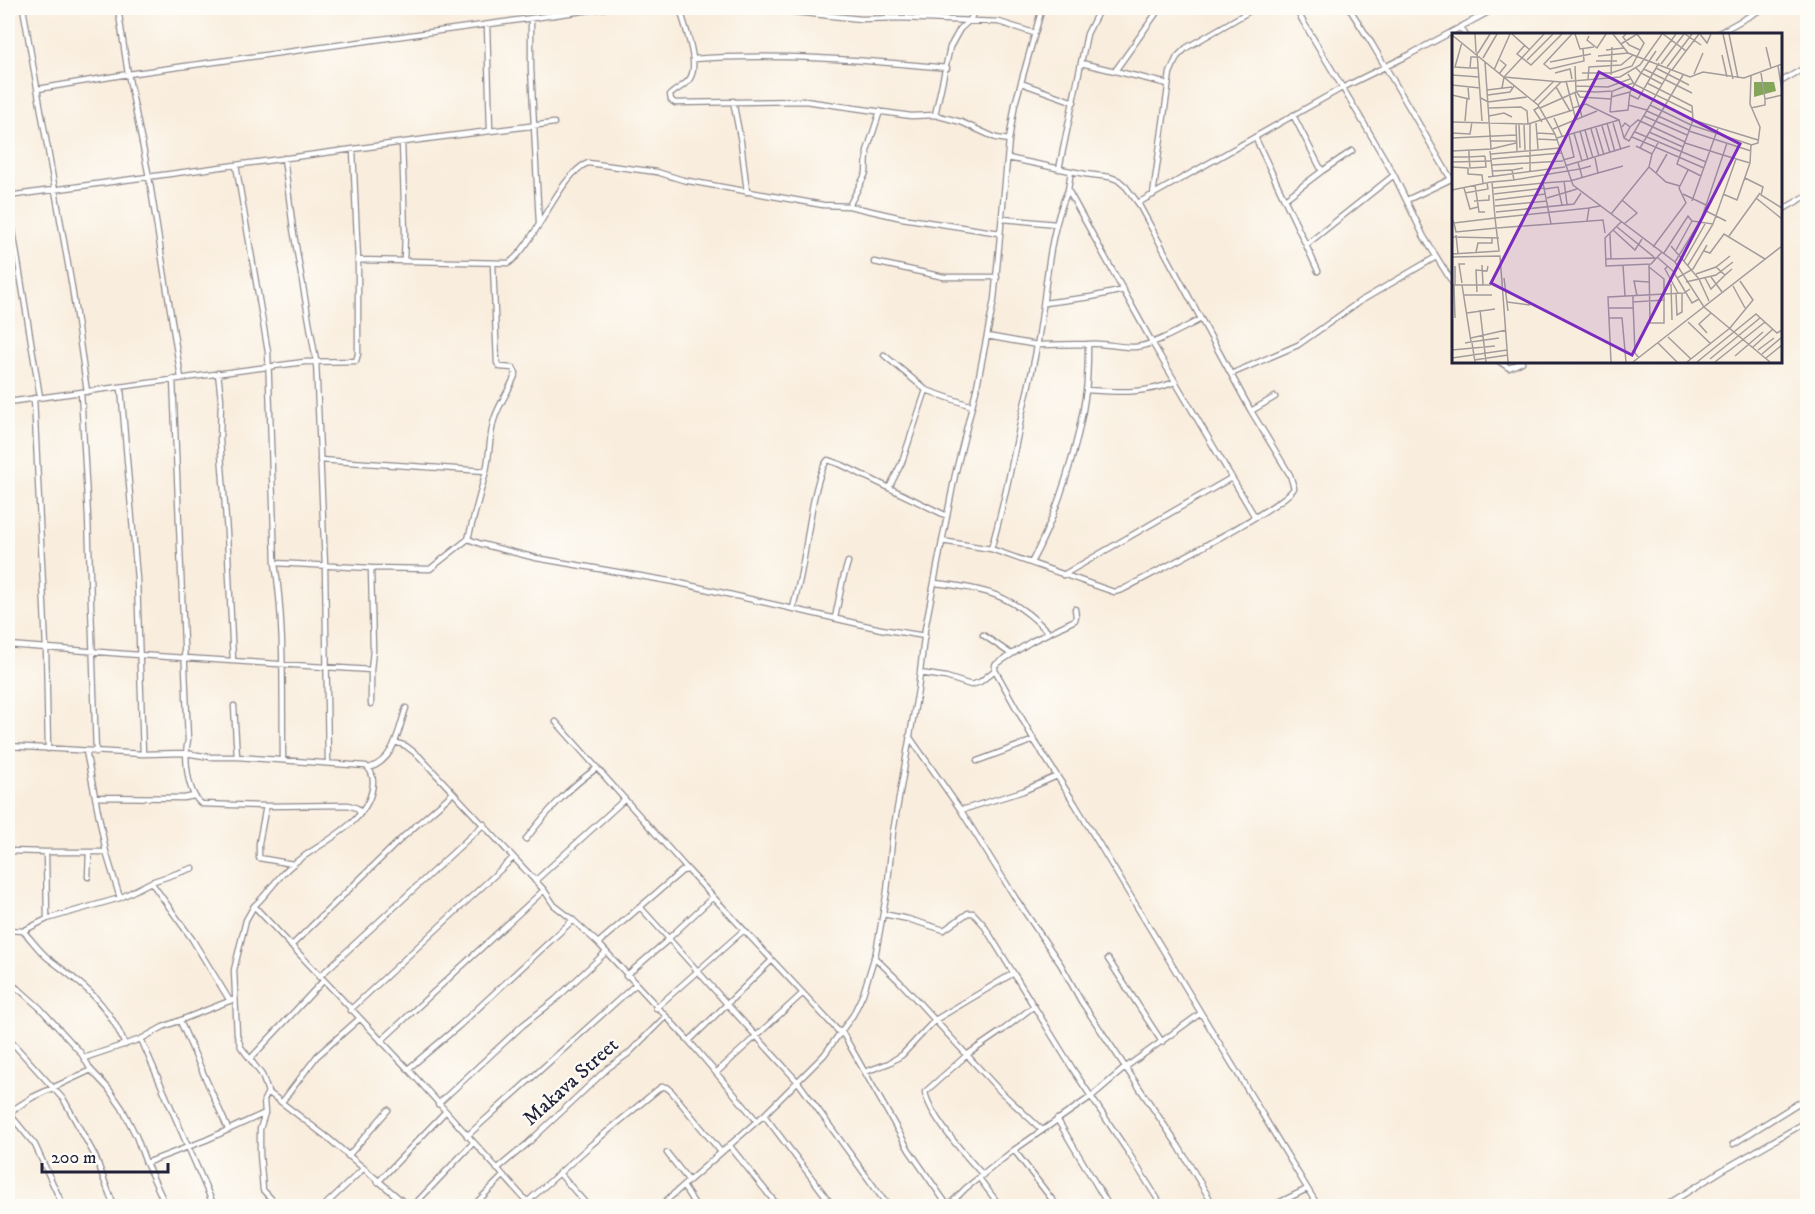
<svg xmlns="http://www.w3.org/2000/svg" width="1815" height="1214" viewBox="0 0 1815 1214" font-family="'IM FELL DW Pica',serif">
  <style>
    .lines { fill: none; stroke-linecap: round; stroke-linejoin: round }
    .minor-casing { stroke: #8e888c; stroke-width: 7 }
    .minor { stroke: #fff; stroke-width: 4.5 }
    .labels { text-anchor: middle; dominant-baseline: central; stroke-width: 4.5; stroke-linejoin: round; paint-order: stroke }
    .street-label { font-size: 21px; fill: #22223b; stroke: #fdfcf7 }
    .inset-road { fill: none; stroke: #a39c9c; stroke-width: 1.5 }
    .view { fill: #7b2cbf; fill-opacity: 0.15; stroke: #7b2cbf; stroke-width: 3 }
    .inset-edge { fill: none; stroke: #22223b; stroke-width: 3 }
  </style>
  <rect width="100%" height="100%" fill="#fdfcf7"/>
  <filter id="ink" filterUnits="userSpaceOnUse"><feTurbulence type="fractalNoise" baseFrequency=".0167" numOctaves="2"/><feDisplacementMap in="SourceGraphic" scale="12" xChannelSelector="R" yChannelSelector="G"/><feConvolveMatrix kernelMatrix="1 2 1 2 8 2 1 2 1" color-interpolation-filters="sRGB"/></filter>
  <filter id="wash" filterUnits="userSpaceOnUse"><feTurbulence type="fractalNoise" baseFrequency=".008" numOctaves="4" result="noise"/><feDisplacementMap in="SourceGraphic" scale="24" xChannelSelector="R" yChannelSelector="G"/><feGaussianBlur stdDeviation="1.35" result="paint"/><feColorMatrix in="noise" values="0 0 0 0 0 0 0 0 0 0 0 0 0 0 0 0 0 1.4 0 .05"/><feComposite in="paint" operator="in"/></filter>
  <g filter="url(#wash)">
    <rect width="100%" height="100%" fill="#f9eddd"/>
  </g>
  <g filter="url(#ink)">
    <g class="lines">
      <g class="minor-casing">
        <path id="minor" d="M23 8 72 287 87 392
          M680 8C684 26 701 65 689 80 684 86 675 90 670 95L671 100 675 103 805 101 911 116 935 115 961 122 996 138 1009 140
          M755 8 861 19 900 18 999 22 1034 33
          M1295 8 1372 137 1394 175 1424 237 1454 285
          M1349 8 1372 44 1451 179 1407 200
          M531 18V68L539 223
          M487 25 490 130
          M1460 27 1465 34
          M1717 34 1764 8
          M693 59C775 53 866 60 947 68
          M1081 63 1115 71 1160 8
          M1115 71 1168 84
          M1780 82 1808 66
          M1021 83 1074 102
          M38 89 128 74 118 8
          M733 101 741 142 747 192
          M935 115 950 47 960 29 970 20 976 8
          M1255 137 1306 245 1394 175
          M402 142 405 233 404 261
          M284 158 293 229 316 361 325 565 328 763
          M236 165 268 352 275 563C285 627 282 695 283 759
          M1059 169 1087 34 1100 8
          M1071 171 1068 190 1153 344 1255 517
          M1322 171 1352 151
          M1153 195 1170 73 1177 57 1186 48 1255 8
          M8 196 434 138 554 123
          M1285 199 1322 171 1293 115
          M8 200 40 397
          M1138 203 1342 88 1405 57 1496 8
          M849 206 866 173 867 151 880 111
          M1780 211 1808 195
          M1003 219 1056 224
          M1306 245 1318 271
          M358 260 509 263C535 245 560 173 588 163L657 172 683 180 823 205 849 206 902 218 1000 233
          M874 262 944 277H997
          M1044 303 1091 297 1124 290
          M987 336 1037 345 1088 344C1088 359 1088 375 1086 391 1079 445 1057 515 1031 563
          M1088 344C1104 342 1119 348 1135 347 1153 346 1183 328 1201 319
          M884 355 926 390 972 406
          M1500 362 1509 368 1522 362
          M218 373 221 399 220 440 227 533 233 661
          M1231 374 1298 345 1359 302 1436 257
          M181 378 149 177 128 74 605 8
          M173 379 188 740C184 757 187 794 202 804L266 806
          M121 388 137 579 143 754
          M1087 390C1119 392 1145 394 1175 382
          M81 392 88 517 96 752
          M34 398 46 647 48 749
          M8 402 304 362 356 361 358 354V260L353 150
          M1251 411 1275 397
          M320 460 486 471 468 539
          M486 471C490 454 489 437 494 420 499 403 510 390 516 373L513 368 500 367 497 363 493 264
          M889 488 902 462 926 390
          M942 541 991 549 1114 592 1122 590C1149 575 1286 506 1294 488L1290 475 1251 411 1138 203 1126 187 1118 180 1110 177 1085 174 1008 158
          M991 549C1004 506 1012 463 1021 419 1027 391 1035 362 1039 334 1047 286 1048 235 1068 190
          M275 563 371 568 373 650 371 670V704
          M371 568 430 569 468 539 481 544 536 558 675 582 881 629 925 636
          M1063 575 1231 478
          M934 583C984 588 1013 595 1048 632
          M793 608C796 595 800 581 802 568 807 545 814 474 828 460L842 465 947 516
          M835 618 843 579 848 562
          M983 635 1011 654
          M8 645 139 655 371 670
          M920 673 946 677 971 685 980 682 995 670
          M234 706 237 757
          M556 722 688 870
          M909 736 960 809H965L1023 791 1057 776
          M395 742 406 746 419 756 544 890 554 905 573 920 598 943 689 1041 757 1121
          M8 746 143 754 185 753 210 757H237L366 766C371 770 373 775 373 782 371 824 320 842 292 865 277 877 268 894 254 906L408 1069 531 1206
          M86 751 106 852 120 898
          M977 761 1034 740
          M369 768C395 760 398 731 406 708
          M96 797 184 798 194 796
          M960 809 1016 899 1061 965 1081 1001 1179 1147 1214 1206
          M526 839C547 812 568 788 597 768
          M8 851 46 852 47 919
          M46 852H106
          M293 864 259 858V843L266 806 348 805 357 808 360 813
          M88 877 89 852
          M535 881 625 799
          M151 882 193 868
          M254 906 246 920 234 970 237 1035 241 1047 262 1075 268 1092 264 1100 265 1113 260 1129V1154L263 1190 278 1206
          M883 914 908 919 944 930 968 913H973L983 924 1074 1071 1128 1152 1162 1206
          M8 930 23 931 47 919 120 898 151 882 192 939 230 1001
          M23 931C32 940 39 951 49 959 83 985 108 1002 125 1045
          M669 938 713 897
          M669 939 727 1004 772 960
          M598 943 682 871 688 870 841 1034
          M291 946 403 837 452 794
          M874 957 900 982 1000 1091 1042 1130
          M1108 959 1162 1042
          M626 976 669 939 641 908
          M319 977 484 824
          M8 982 21 991 40 1008 81 1053 91 1070 108 1088 122 1108 136 1136 146 1163
          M656 1008 744 930
          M350 1010 513 858
          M1201 1013 1318 1206
          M180 1021 228 1129
          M842 1032 909 1150 948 1206
          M8 1038 64 1100 95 1156 114 1206
          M141 1039 214 1206
          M381 1041 544 890
          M689 1041 727 1004 798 1082 888 1206
          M84 1058 141 1039 163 1027 232 1000
          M251 1058 323 981
          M408 1069 460 1025 573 920
          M865 1072 889 1063 902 1055 935 1020 1012 974
          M716 1073 803 993
          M268 1092 328 1138 408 1206
          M282 1102 317 1056 359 1019
          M438 1104 523 1025 555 1000 605 953
          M8 1112 35 1145 63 1206
          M8 1113 33 1097 91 1070
          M764 1115 833 1206
          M1057 1119 1109 1206
          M467 1136 635 985
          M1733 1144 1808 1097
          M729 1145 778 1206
          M1014 1150 1057 1206
          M667 1153 689 1181
          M348 1156 388 1110
          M497 1169 527 1144 608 1068 628 1054 665 1017
          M559 1173 588 1206
          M983 1175C966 1156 930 1117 925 1092L968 1054 1003 1030 1034 1006
          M979 1178 1000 1206
          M378 1182 445 1112
          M683 1186 696 1206
          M527 1202 592 1144 661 1087H666L671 1091 721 1152
          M8 1205V1206
          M166 1206 146 1163 206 1140 265 1113
          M324 1206 364 1168
          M413 1206 473 1143
          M473 1206 503 1176
          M660 1206 764 1115 824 1055 853 1015 863 994 876 952 887 891 893 832 918 690 925 629 955 475 977 386 994 300 1009 140 1015 104 1042 8
          M948 1206 966 1188 1014 1150 1092 1096 1126 1067 1201 1013 1075 804 1034 740 995 670V665L1032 641 1075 620 1076 616 1075 609
          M1272 1206 1307 1189
          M1665 1206 1721 1171 1808 1121"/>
      </g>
      <use href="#minor" class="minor"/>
    </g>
  </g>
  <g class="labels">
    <g class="street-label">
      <text transform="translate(571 1082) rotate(-42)">Makava Street</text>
    </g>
  </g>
  <g transform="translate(1452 33)">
    <rect width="330" height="330" fill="#f9eddd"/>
    <path d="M302 49H322L324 58 302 64Z" fill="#84a65b"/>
    <path class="inset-road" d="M23 1 24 19M60 1 78 17M120 1 92 31 98 36 132 28 131 16M123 1 128 16 142 14M161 1 176 20 238 44 251 39 292 45 330 31M174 1 171 4 177 12 188 17M211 1 234 18 220 37M233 1 249 12M248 1 255 10 259 1M271 1 281 46M277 1 286 45M0 2 86 72 103 101 121 152 223 229 252 274 318 329M137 3 135 7 145 15 154 1M10 9 3 34 18 35M73 12 65 21 79 32 110 1M314 14 319 35M154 17 172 15M204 18 189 40 210 51M234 18 247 1M25 19 30 88M26 20 38 1M270 22 275 44M146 23 176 20M25 24H19L18 35H26M31 25 45 1M75 27 101 1M144 28H165M204 28 224 1M98 29 139 21M209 31 232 1M123 33 124 58 128 64 159 66M326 33 330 58M215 34 240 1M204 35 237 52M192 36 240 60M219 36 204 62 241 80M42 37 58 1M103 40 118 36 120 46M130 40H159L180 33 192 10 185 1 169 11M309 40 313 66 330 62M47 41 54 32 48 27M242 41 251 20M0 42 27 44M159 42 160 14M52 44 109 49 168 44 188 32 210 1M136 46 137 34 169 32 181 22M114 48 124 87M195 50 240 73 241 87 225 131 249 143M0 52 28 55M124 53 156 54 178 46M104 54 118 78M50 55 52 44 92 1M180 56 241 87 306 107M35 57 60 54M124 58 144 59M144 59 161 58 181 50M0 62 17 66 16 54M36 62 58 59 62 53M178 62 186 66 207 30M159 64 178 59M29 65 36 69 75 64M82 68 101 49M86 72 109 49M176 72 195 77M198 72 239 92M87 74 82 77 90 89M37 75 69 74 75 78 76 91M88 75 124 59M121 75 127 73 123 60M299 75 313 72V67M195 78 237 97M158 79 176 77 178 59 189 40 184 35M158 79 160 58M37 83 52 80 60 84M192 83 235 102M130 84 127 73 134 71 167 87M102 85 110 103M13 88 15 66M0 89 76 91 121 77M78 90V139M84 90 86 116M155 90 163 119M161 90 169 117M64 91 65 118M67 91 68 115M72 92 73 117M239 92 300 112M150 93 158 120M170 94 173 90 178 94 172 105M178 94 186 87 233 109M144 95 152 122M101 96 145 78M139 96 147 123M133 97 141 125M128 98 136 127M237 98 299 118M183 99 254 129M197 99 231 114M0 100 18 101 20 89M85 100 103 101M122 100 130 128M180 104 252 135M0 105 64 102M105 105 167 87 172 105 177 108 204 62 182 51 176 41M85 106 106 107M39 108H64M233 110 271 122 248 190M275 110 271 122 298 130 299 112 306 110 308 94 298 71 299 43M184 113 200 121 206 110M188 115 231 42M39 116 64 110M0 118 39 116 33 29M17 118V124L33 123M38 118 41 144M39 121 108 115M0 124H17L18 135 34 134 33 123M40 126 109 120M111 127 122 124 117 102M0 129 40 128M40 132 111 128M113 133 178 113M0 134 16 135V141L30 142 31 150M197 134 204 140 215 121M71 135 60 137 62 147 128 136 126 130M41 138 60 137M146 140 171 133M204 140 214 149 228 153M36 144 113 134M130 144 128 136 139 133M293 145 311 154 309 162 330 175M112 148 115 171M118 148 146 140 143 125M91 150 118 148M23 152 27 179H33M12 155 18 176 26 174M41 155 91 150 99 191 151 187 153 200M93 156 106 154 110 172M0 157 39 149M13 160 36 156 35 150M42 161 93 155M231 161 254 172M271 161 285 167 298 130M95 165 125 156M304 165 330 186M43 167 94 161M170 167 185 180 172 191M22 168 37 167V162M240 168 266 95M43 173 95 168M252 177 274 188M44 179 122 171 129 160M159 181 197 134 200 121M0 186 2 190 43 185 40 149 62 147M135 188 137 175 148 173M169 189 153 205 154 233 199 231 210 219M2 190 4 199 45 195M165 194 202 224M45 195 99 191M161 197 183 217 190 206M158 201 159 226M4 202 6 221M277 203 308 160M0 204 47 205M219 213 247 246 234 249M201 214 234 170 227 155 236 137M224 217 240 188M252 218 258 220 272 201 313 226M24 219 26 210H40V204M212 220 236 183 240 188 261 191 284 126M0 221 47 218 43 185 137 175M0 224 48 223 56 329M205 224 221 238 240 270 247 266M153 226 204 225M232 228 253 191M223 229 247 190M197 231 198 290H212V246L197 234M30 232 31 252M171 232 173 263M236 232 261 191M3 233V252M216 233 213 236 226 260M264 234 273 242 280 236M244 241 264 234 278 223M259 244 270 259M52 245 56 278M225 245 241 236 255 212M253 245 259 256 273 242M10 250 7 231H13M219 251 220 287M0 252H39M2 252 3 285M10 252 19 309 13 310M281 253 293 275M25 259 24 237 35 238 36 233M224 261 225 282 230 279V260M12 262H40M181 263V269L213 267M185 263 182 248 197 249M257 268 247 246 264 242 281 229M55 269 78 272M181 269 183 320 187 325M156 275H181M28 277 34 329M15 280 43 276M157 285H170L174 329M236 289 259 311M255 300 247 291 259 280M216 304 239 326M19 305 54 297M19 309 47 305M20 310 23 329M206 310 225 329M301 314 321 296M0 317 43 313M306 317 322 305M310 321 330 304M283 323 311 299M0 325 55 317M314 325 330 312M258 326 308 285M22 327 56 322M159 329 156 264 232 260 238 256M181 329 330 213M235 329 278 295 301 267 288 248M245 329 304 281 325 300 330 297M263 329 313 289"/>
    <path class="view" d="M147 39 288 111 180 322 39 250Z"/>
    <rect width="330" height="330" class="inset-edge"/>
  </g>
  <rect width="1815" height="1214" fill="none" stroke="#fdfcf7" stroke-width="30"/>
  <path d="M42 1163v9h126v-9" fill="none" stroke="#22223b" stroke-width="3"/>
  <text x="51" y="1163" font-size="18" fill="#22223b" stroke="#fdfcf7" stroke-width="4.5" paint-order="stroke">200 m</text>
</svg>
